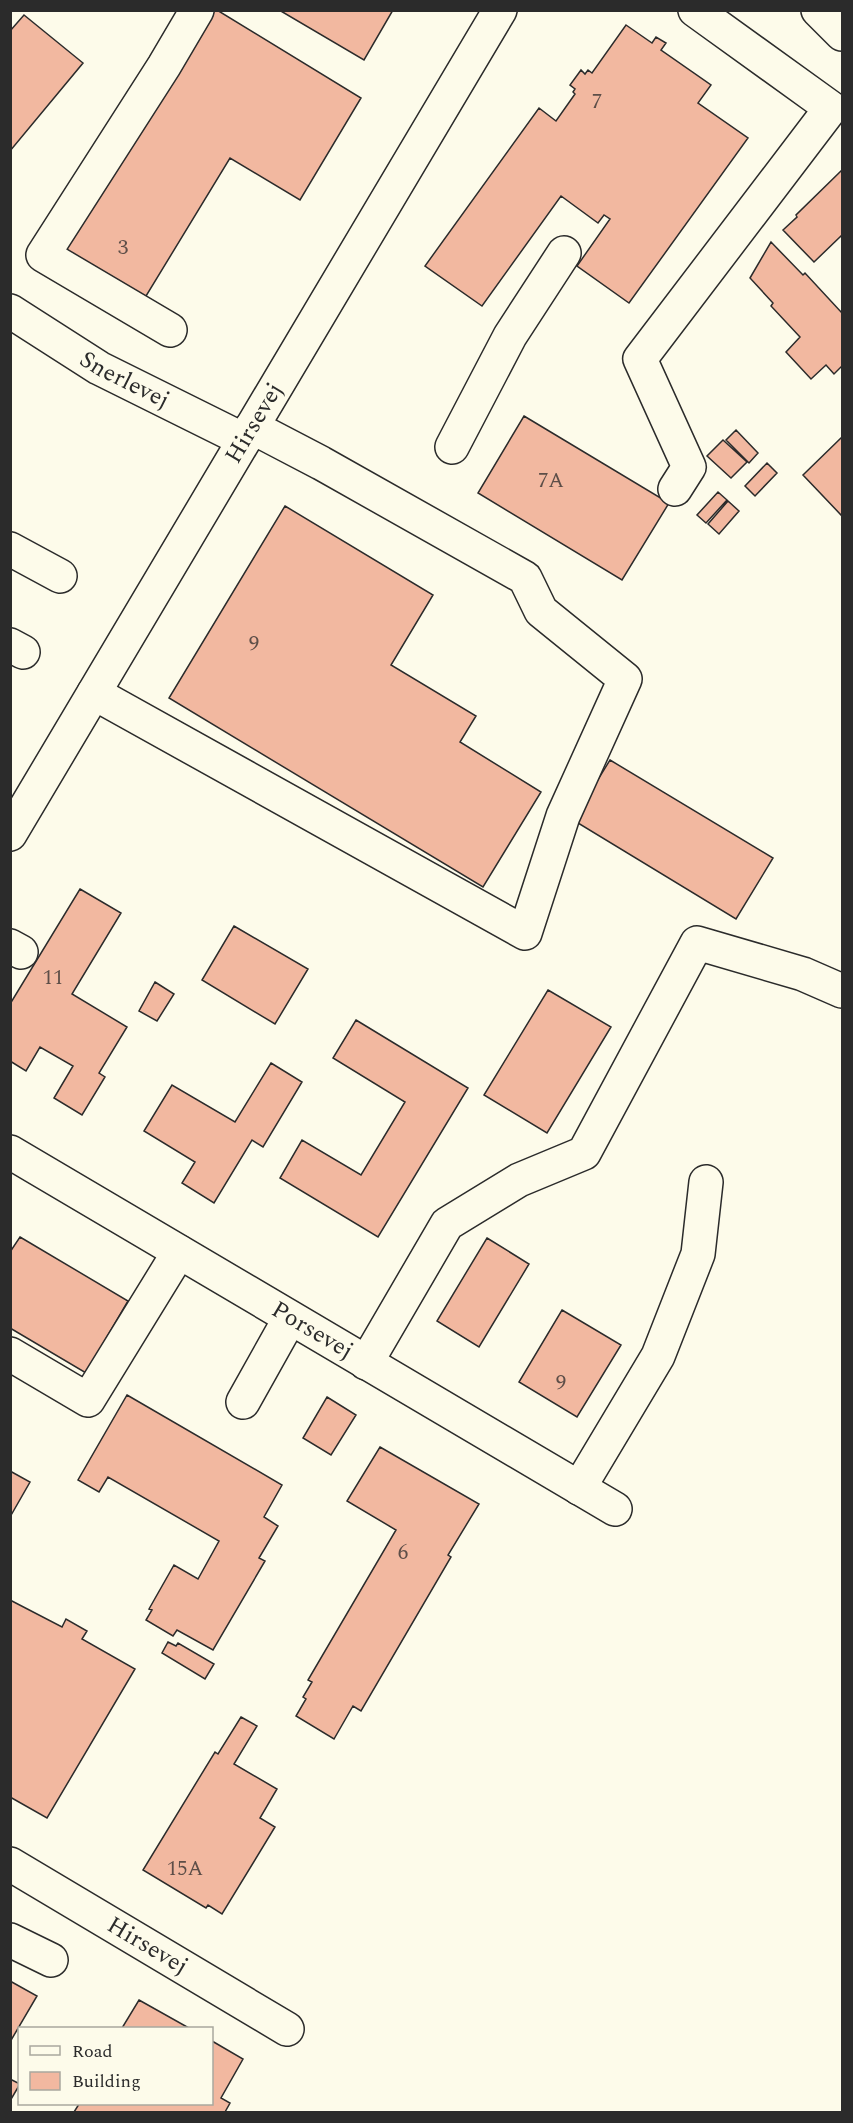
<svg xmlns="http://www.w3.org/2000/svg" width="853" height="2123" viewBox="0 0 853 2123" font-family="Spectral,serif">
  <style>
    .building { fill: #f2b8a0; stroke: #2b2b2b; stroke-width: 1.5 }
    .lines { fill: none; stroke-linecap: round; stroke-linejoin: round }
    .minor-casing { stroke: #2b2b2b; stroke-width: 36 }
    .minor { stroke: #fdfbea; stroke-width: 33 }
    .labels { text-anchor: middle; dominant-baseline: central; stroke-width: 4.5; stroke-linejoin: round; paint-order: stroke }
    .number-label { font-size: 21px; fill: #5d4e48 }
    .street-label { font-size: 24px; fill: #2b2b2b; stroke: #fdfbea }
  </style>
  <rect width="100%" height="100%" fill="#fdfbea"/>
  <path class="building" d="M206 10H217L361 98 300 200 230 158 143 301 61 251Z
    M279 10H393L364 60Z
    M24 15 83 63 10 151V31Z
    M626 25 652 43 656 37 666 43 661 50 711 85 698 103 748 138 629 303 577 266 610 219 604 215 598 223 561 196 482 306 425 266 539 108 556 121 575 94 573 92 575 89 570 85 581 70 585 74 588 70 592 73Z
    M842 170V238L841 236 814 262 783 230 797 217 796 215Z
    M771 242 803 275 805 273 842 313V366L834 374 826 365 811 379 786 352 800 337 771 306 773 303 750 278Z
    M524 416 669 503 622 580 478 493Z
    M736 430 758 453 749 463 726 440Z
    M842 437V516L803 475Z
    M723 440 747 462 731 478 707 456Z
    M767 463 777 473 755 496 745 486Z
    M718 492 727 500 706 523 697 515Z
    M728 501 739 511 719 534 708 524Z
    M285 506 433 595 391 665 476 716 460 742 541 792 483 887 169 698Z
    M610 760 773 858 736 919 573 820Z
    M80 889 121 913 72 994 127 1027 99 1073 105 1077 82 1115 54 1098 73 1066 40 1047 26 1071 10 1061V1004Z
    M234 926 308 969 275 1024 202 980Z
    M155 982 174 994 157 1021 139 1011Z
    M548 990 611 1027 547 1133 484 1095Z
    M356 1020 468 1088 378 1237 280 1178 302 1140 361 1175 405 1102 333 1058Z
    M271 1063 302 1082 263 1147 252 1140 214 1203 182 1183 195 1162 144 1131 172 1085 235 1122Z
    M20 1237 128 1301 86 1373 10 1328V1252Z
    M487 1238 529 1264 479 1347 437 1321Z
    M562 1310 621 1345 577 1417 519 1382Z
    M127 1395 282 1485 264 1517 278 1526 259 1558 265 1561 213 1650 177 1630 173 1636 146 1620 152 1610 149 1609 174 1565 198 1579 219 1541 108 1477 99 1492 78 1480Z
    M327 1397 356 1415 331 1455 303 1438Z
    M380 1447 479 1504 448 1555 451 1557 361 1711 353 1706 334 1739 296 1716 306 1699 303 1697 312 1682 308 1680 396 1530 347 1501Z
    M10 1471 30 1482 10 1517Z
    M10 1600 62 1627 66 1619 87 1631 82 1639 135 1669 47 1818 10 1797Z
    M168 1642 176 1646 178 1643 214 1664 205 1679 162 1653Z
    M241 1717 257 1726 234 1764 277 1789 260 1818 275 1827 222 1914 208 1905 206 1908 143 1870 215 1752 218 1754Z
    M10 1981 37 1996 10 2042Z
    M139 2000 189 2028H122Z
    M212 2041 243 2059 221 2098 230 2103 225 2112H74L79 2104H212Z
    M10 2079 20 2084 10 2101Z"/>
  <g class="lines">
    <g class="minor-casing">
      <g id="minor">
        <path d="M818 10 842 34"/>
        <path id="s1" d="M10 311 99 368 244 440"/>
        <path d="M170 330 43 255 164 66 197 10"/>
        <path d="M452 447 510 336 564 253"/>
        <path d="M675 489 689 467 640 359 831 108 695 10"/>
        <path d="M10 549 60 576"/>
        <path d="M10 645 23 652"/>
        <path d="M94 693 525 933 563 816 625 679 541 611 525 578 321 463 252 427"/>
        <path id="s2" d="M10 834 500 10"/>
        <path d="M10 946 21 952"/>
        <path id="s3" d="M10 1152 615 1509"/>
        <path d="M10 1354 88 1400 179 1252"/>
        <path d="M366 1363 447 1224 519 1180 584 1153 697 943 803 974 842 991"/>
        <path d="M243 1402 290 1318"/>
        <path d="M579 1488 658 1356 698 1254 706 1182"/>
        <path id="s4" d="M10 1864 287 2029"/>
        <path d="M10 1940 51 1960"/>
      </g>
    </g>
    <use href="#minor" class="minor"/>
  </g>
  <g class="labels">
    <g class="number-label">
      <text x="597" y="102">7</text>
      <text x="123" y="248">3</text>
      <text x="551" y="481">7A</text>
      <text x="254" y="644">9</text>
      <text x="53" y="978">11</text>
      <text x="561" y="1383">9</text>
      <text x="403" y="1553">6</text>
      <text x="185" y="1869">15A</text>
    </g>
    <g class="street-label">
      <text stroke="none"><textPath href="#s1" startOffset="134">Snerlevej</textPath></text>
      <text stroke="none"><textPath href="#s2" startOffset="478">Hirsevej</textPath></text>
      <text stroke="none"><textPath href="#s3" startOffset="351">Porsevej</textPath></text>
      <text stroke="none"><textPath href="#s4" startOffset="160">Hirsevej</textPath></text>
    </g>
  </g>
  <rect width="853" height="2123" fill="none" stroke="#2b2b2b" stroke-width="24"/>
  <rect x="18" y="2027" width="195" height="78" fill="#fdfbea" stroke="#a9a89e" stroke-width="1.5"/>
  <rect x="30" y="2046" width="30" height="9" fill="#fdfbea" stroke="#a9a89e" stroke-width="1.5"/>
  <text x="72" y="2057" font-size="18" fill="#2b2b2b">Road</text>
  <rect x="30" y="2072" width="30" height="18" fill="#f2b8a0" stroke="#a9a89e" stroke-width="1.5"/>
  <text x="72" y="2087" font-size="18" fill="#2b2b2b">Building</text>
</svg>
